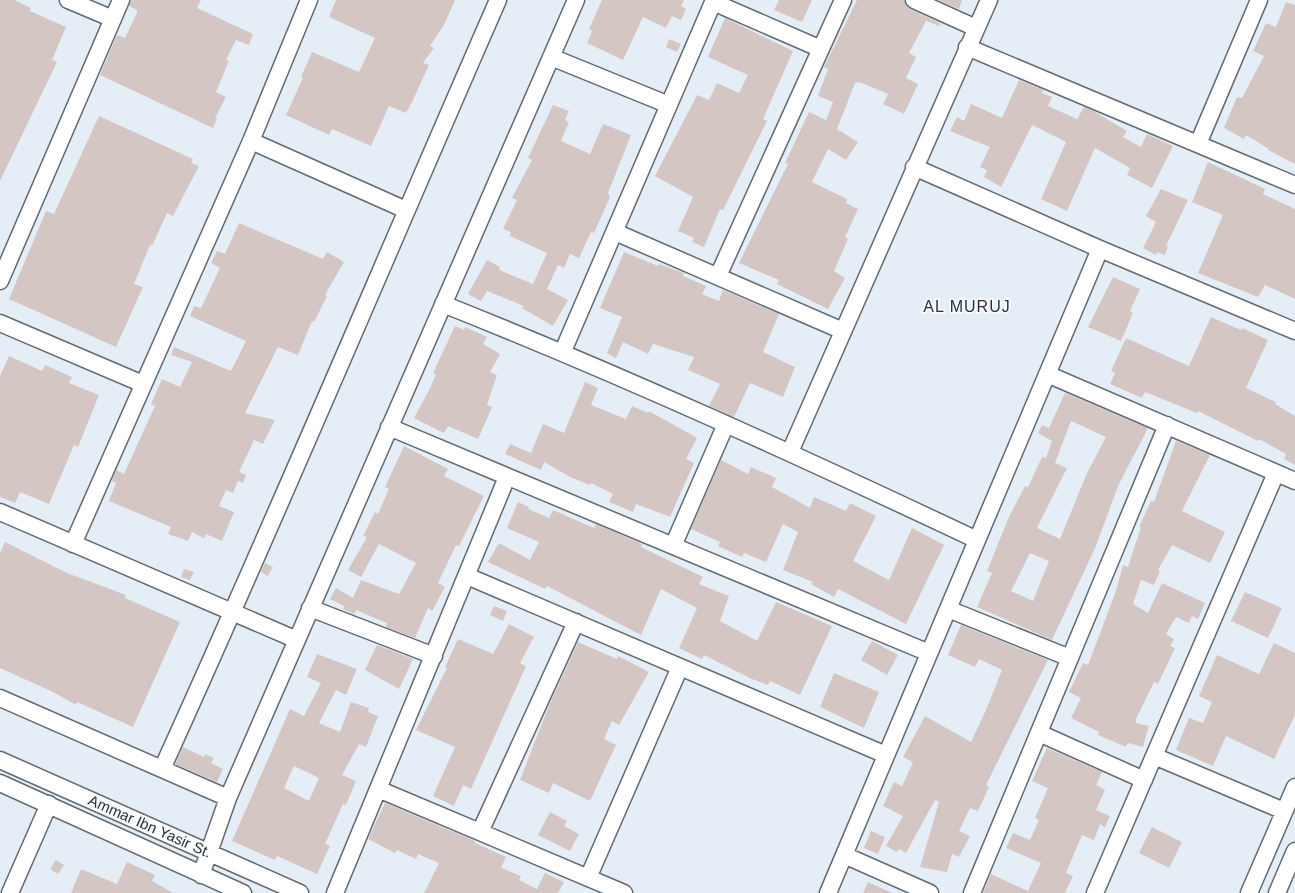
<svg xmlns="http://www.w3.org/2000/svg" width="1295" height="893" viewBox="0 0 1295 893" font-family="Helvetica,sans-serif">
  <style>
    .building { fill: #d4c7c3; fill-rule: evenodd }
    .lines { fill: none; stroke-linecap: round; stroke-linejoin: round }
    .minor-casing { stroke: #626971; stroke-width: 19 }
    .minor { stroke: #fff; stroke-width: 16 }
    .labels { text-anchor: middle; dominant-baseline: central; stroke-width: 4; stroke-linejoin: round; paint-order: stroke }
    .street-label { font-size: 15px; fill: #2d3034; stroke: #f7fafe }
    .neighbourhood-label { font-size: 16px; letter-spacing: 1px; fill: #2d3034; stroke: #f7fafe }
  </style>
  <rect width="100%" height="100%" fill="#e5eef7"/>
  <path class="building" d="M0 0H14L31 8 30 11 66 27 52 60 57 62 0 181Z
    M131 0H201L197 8 253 34 249 45 236 40 226 60 229 61 216 92 226 97 215 118 217 119 213 128 100 75 117 35 125 38 137 13V10L129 6Z
    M336 0H455L444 25 430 46 434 48 423 63 429 65 412 102 406 113 389 106 371 146 332 129 329 135 286 115 303 78 301 77 312 52 359 72 375 38 329 17Z
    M602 0H684L681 6 686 9 681 20 672 16 666 28 643 17 623 60 587 43 592 31 589 29Z
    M779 0H812L802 22 774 10Z
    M857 0H904L909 9 940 23 939 26 926 21 909 53 916 57 906 78 918 84 904 114 883 104 888 94 859 82 855 83 837 129 858 142 846 160 828 149 812 182 847 199 846 203 858 209 845 237 848 239 834 271 845 278 828 309 777 284 779 280 739 263 788 164 785 163 809 112 826 120 833 102 818 96 828 69 824 67Z
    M938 0H962L959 9Z
    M1286 2 1295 5V164L1268 150 1269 149 1246 135 1244 139 1224 128 1237 97 1242 98 1264 56 1253 51 1266 23 1276 27Z
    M725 18 793 51 763 119 767 121 723 210 720 209 704 247 692 242 694 238 678 231 693 197 655 176 697 95 709 100 717 83 739 93 748 75 708 57Z
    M669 39 681 44 677 52 666 47Z
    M1019 80 1043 90 1042 93 1052 97 1048 106 1077 119 1084 107 1090 109 1127 131 1123 137 1141 147 1147 134 1173 146 1152 188 1127 175 1130 168 1095 148 1067 211 1041 199 1066 142 1032 125 1001 187 984 177 987 170 980 167 990 147 950 131 957 117 964 121 971 104 1002 118Z
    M553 105 569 111 565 120 569 122 561 141 590 154 603 124 631 135 608 193 610 197 594 233 591 232 579 258 570 254 564 268 558 265 547 289 568 300 553 326 522 308 524 306 487 291 481 301 468 294 487 260 500 267 499 270 533 284 547 253 510 236 511 232 503 229 517 200 512 198 532 160 528 158Z
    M99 116 193 159 191 163 199 166 173 216 167 213 152 246 150 245 134 284 143 287 116 347 9 299 46 211 54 214Z
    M1208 162 1265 189 1263 194 1295 209V299L1265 285 1258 297 1198 273 1223 215 1192 202Z
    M1161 189 1188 200 1166 246H1168L1165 255 1157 252 1156 255 1143 248 1156 222 1146 216Z
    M239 223 323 259 327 252 344 262 325 295 327 296 314 322 312 321 298 355 278 347 245 413 275 420 263 444 254 440 239 472 246 475 243 483 238 481 233 493 226 490 219 506 234 512 222 541 206 534 204 538 192 532 188 541 168 534 171 527 109 501 116 483 112 481 116 470 124 474 155 406 151 404 162 379 180 387 192 362 171 355 174 347 231 371 246 341 190 316 194 306 201 308 220 268 211 263 217 251 225 254Z
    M624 252 658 266 659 264 684 273 683 276 706 286 702 294 719 301 723 290 779 314 763 352 795 367 783 397 750 383 734 417 709 406 720 384 688 370 694 357 653 344 648 354 623 342 616 358 607 353 622 317 600 308Z
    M1113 277 1140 289 1130 311 1133 313 1121 341 1088 327Z
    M1211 317 1241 330 1242 328 1268 340 1246 388 1276 402 1275 404 1295 416V465L1284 459 1286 454 1259 439 1258 441 1198 411 1197 413 1145 392 1142 398 1110 384 1115 373 1111 371 1126 338 1189 366Z
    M455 326 464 330 465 327 487 337 483 344 500 354 490 372 497 375 487 405 492 407 478 439 448 426 444 433 414 418 428 392 436 375 433 373Z
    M9 356 42 371 45 365 72 377 69 383 99 395 78 447 74 445 49 504 20 492 15 503 0 497V376Z
    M585 382 598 388 591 405 626 419 632 406 648 413 649 411 697 438 686 459 694 463 670 517 636 504 633 512 609 502 613 494 591 483 590 485 572 478 544 462 541 470 505 454 510 444 531 453 543 424 564 433Z
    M1065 393 1148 428 1118 486 1096 546 1052 640 977 607 992 573 987 571 1009 517 1025 486 1028 487 1042 457 1046 458 1052 441 1038 433 1042 425 1049 428ZM1071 421 1106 437 1087 473 1060 539 1037 528 1067 468 1055 463ZM1030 553 1049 561 1033 601 1011 591Z
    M1176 441 1210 455 1182 511 1225 532 1210 563 1172 545 1158 570 1160 571 1154 585 1141 580 1133 604 1148 613 1162 583 1205 603 1198 619 1192 616 1189 623 1176 617 1166 634 1174 639 1170 646 1175 648 1158 684 1154 682 1136 719V723L1149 726 1143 747 1128 743 1126 747 1098 735 1099 732 1071 718 1081 698 1069 692 1083 663 1088 665 1116 591 1123 565 1128 567 1141 527H1139L1151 501 1154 502Z
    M404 446 448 469 444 476 484 496 459 546 456 545 438 583 445 587 432 611 428 608 415 638 386 627 387 623 356 610 355 614 343 609 344 606 330 599 336 588 353 598 361 580 399 594 416 563 379 544 361 577 348 570 367 537 363 536 375 512 378 514 389 489 385 487Z
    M721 460 748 474 751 467 776 478 772 487 810 508 814 497 846 511 850 503 876 516 853 561 889 580 912 528 944 545 906 624 838 589 834 597 811 584 813 582 783 570 798 532 783 524 766 562 744 553 742 557 718 546 720 542 691 529Z
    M518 502 529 507 528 509 549 518 553 510 594 528 596 524 642 544 641 547 703 577 699 584 729 596 720 621 757 641 776 602 832 626 800 695 770 681 768 685 752 679 704 655 702 659 679 648 697 608 661 589 641 635 547 586 545 589 488 562 499 543 530 560 539 542 507 528Z
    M5 542 67 573 126 595 125 598 180 622 133 727 77 702 76 705 53 692 0 668V553Z
    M265 563 273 567 268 576 261 572Z
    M184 569 194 572 190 580 181 577Z
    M1245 592 1282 608 1268 638 1231 621Z
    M494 606 507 611 503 621 490 615Z
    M509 624 534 637 520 663 526 666 471 789 463 785 454 806 433 796 455 747 416 730 447 668 445 667 458 639 493 654Z
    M961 625 1048 660 986 785 989 787 978 811 970 808 959 831 970 836 959 857 952 854 947 872 920 867 939 802 935 800 906 853 899 849 897 852 886 846 903 816 883 806 894 782 902 786 913 762 903 757 925 716 971 742 986 710 1002 670 979 659 975 667 948 655Z
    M872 641 898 655 887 675 861 660Z
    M578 642 617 659 618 656 649 672 619 725 612 721 604 739 616 745 590 801 553 783 549 793 520 780 548 708Z
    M1274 643 1295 653V715L1274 759 1226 736 1213 766 1176 750 1189 718 1203 723 1212 702 1199 696 1217 655 1259 674Z
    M377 645 413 659 399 689 365 670Z
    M317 654 357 669 346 695 336 690 319 723 340 732 351 702 369 708 368 712 378 716 366 747 359 744 342 775 356 781 346 805 343 804 325 844 330 846 317 874 277 856 275 860 232 841 290 709 304 716 321 683 307 677ZM294 766 319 778 309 801 284 788Z
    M834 673 879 692 864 728 820 707Z
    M183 747 204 757 205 754 214 758 211 763 223 769 217 782 175 764Z
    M1047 748 1102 772 1096 785 1105 790 1096 810 1110 816 1105 827 1100 824 1094 840 1082 835 1066 873 1073 876 1065 893H983L991 874 1028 891 1041 863 1006 848 1013 833 1030 840 1039 820 1035 818 1048 788 1032 781Z
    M385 803 475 841V843L506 857 501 868 521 876 519 880 537 889 545 873 564 882 558 893H424L439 863 418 854 416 859 397 850 395 853 368 839Z
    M550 812 567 821 564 826 579 834 570 851 538 835Z
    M1152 827 1182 842 1169 868 1139 853Z
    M871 831 885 837 878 854 864 848Z
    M56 860 64 865 58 874 50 869Z
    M127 862 155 875 152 881 173 893H71L81 869 117 884Z
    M868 882 892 893H863Z"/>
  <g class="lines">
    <g class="minor-casing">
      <path id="minor" d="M68 0 113 19
        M914 0 976 28
        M713 2 821 49
        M967 47 1295 185
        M551 57 669 105
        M251 141 406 210
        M1198 144 1259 0
        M914 167 1100 249 1295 331
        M615 232 843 331
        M718 276 843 0
        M0 281 121 0
        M443 304C624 376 801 457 977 540
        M0 323 143 384
        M563 351 714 0
        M1047 374 1295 481
        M389 427 929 653
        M790 452 989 0
        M0 512 297 640
        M73 544 251 141 309 0
        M673 546 726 424
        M467 576 886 755
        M310 608 434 656
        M948 609 1070 658
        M0 698 228 798
        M1039 733 1144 780
        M1154 756 1284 811
        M0 760 300 893
        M162 769C278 514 386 256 498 0
        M0 783 243 893
        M378 789 624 893
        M480 832 576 622
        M844 855 930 893
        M201 875 228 798 576 0
        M588 878 680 667
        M10 893 49 804
        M335 893 507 477
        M828 893 1100 249
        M972 893 1167 425
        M1095 893 1276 473
        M1249 893 1295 787
        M1277 893 1295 851"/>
    </g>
    <use href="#minor" class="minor"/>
  </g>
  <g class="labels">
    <g class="street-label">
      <text transform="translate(150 826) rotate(24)">Ammar Ibn Yasir St.</text>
    </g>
    <g class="neighbourhood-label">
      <text x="967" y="306">AL MURUJ</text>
    </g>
  </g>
</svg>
